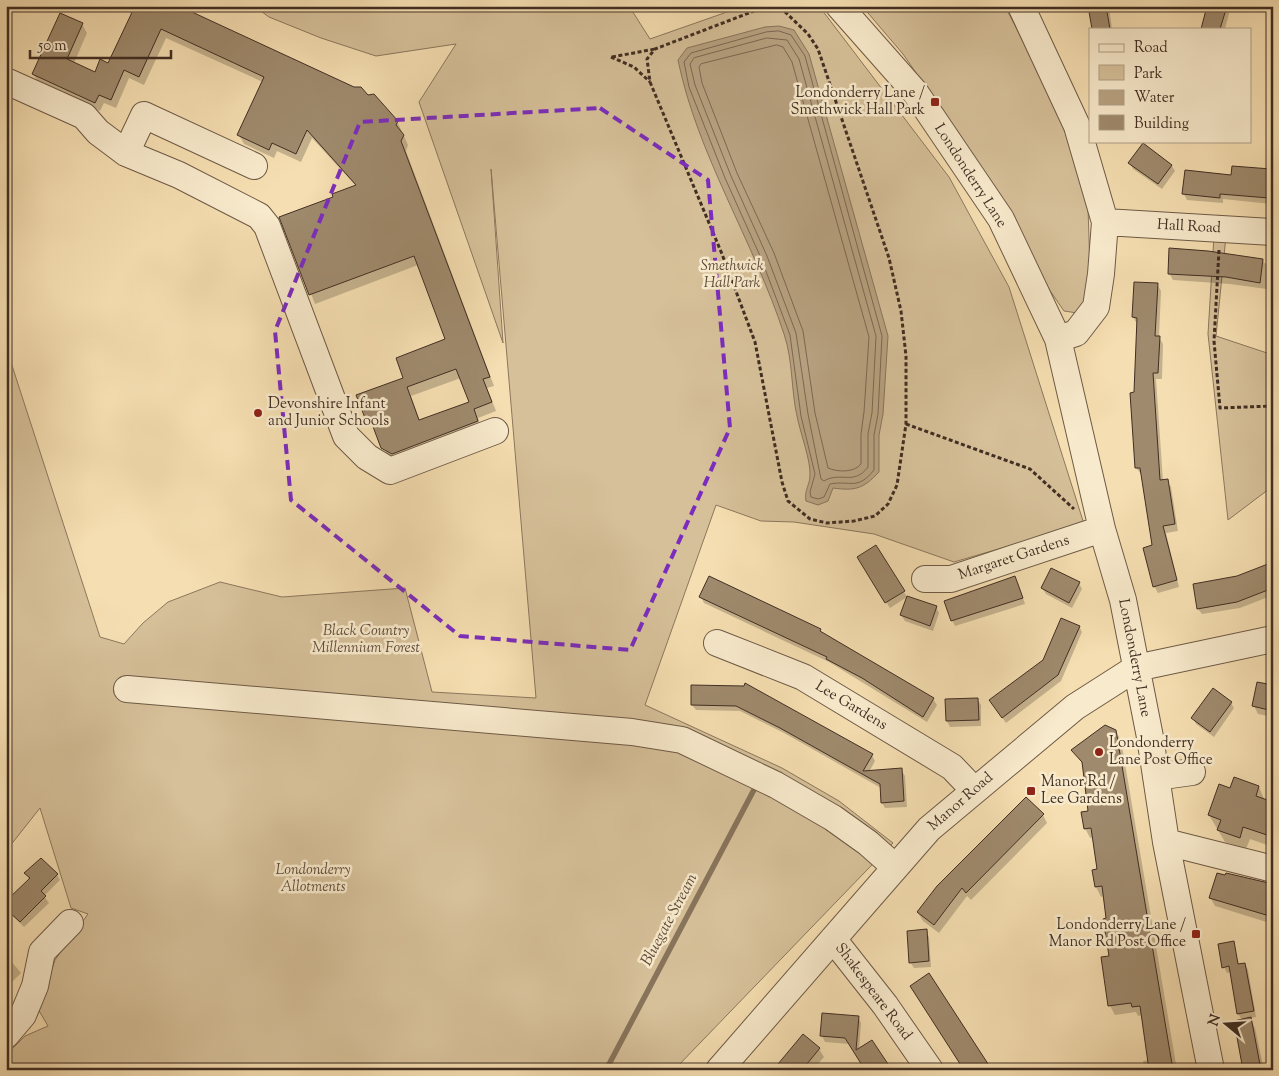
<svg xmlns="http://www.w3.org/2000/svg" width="1279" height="1076" viewBox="0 0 1279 1076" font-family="'Sorts Mill Goudy',serif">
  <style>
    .green { fill: #d6c099; stroke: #8c775e }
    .water { fill: #b8a281; stroke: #88745b }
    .shadow { fill: #0003; fill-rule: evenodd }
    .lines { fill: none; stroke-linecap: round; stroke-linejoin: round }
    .shore { stroke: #7c6852; stroke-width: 1 }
    .stream { stroke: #88745b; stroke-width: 5.5 }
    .building { fill: #9f8a6d; stroke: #412e23; fill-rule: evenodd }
    .minor-casing { stroke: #6e5a46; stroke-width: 28 }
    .path { stroke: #412e23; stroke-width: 3; stroke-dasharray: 4 2.5; stroke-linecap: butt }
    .minor { stroke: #f8eacc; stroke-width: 26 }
    .marked { fill: none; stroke: #7b2cbf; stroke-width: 4; stroke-dasharray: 10 6; stroke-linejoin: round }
    .poi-dot { fill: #8f2418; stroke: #f8eacc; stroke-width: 2 }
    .labels { text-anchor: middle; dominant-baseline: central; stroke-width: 5; stroke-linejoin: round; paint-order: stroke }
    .poi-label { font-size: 15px; fill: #412e23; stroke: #f8eacc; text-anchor: start }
    .street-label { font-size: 15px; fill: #412e23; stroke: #f8eacc }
    .park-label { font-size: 15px; font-style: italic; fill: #5f4b3b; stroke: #f8eacc }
    .water-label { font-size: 16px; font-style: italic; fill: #5f4b3a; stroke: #f8eacc }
  </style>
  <rect width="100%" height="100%" fill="#f5deb1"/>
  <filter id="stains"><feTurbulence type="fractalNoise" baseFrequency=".004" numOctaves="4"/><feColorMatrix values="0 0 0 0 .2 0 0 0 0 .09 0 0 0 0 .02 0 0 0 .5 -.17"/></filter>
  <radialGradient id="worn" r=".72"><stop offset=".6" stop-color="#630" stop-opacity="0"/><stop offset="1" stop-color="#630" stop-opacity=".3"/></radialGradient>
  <path class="green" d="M254 6H346L375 10 400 6H629L650 39 744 6H819L949 177 1009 287 1084 524 954 562 874 534 794 522 761 521 716 505 645 705 782 768 839 801 893 843 674 1070H6V1055L25 1036 48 1026 38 1009 55 960 88 914 71 908 40 808 6 851V347L100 637 124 644 143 623 168 602 220 582 282 597 405 588 432 692 536 698 491 169 503 343 419 102 456 44 376 56 321 38 269 17Z
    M862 6H1005L1007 10 1066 125 1088 207 1090 271 1084 314 1064 311 1042 279 982 168 903 54Z
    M1214 236H1226L1216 336 1273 355V486L1228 520 1208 334Z"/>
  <path class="water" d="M779 26 794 30 809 54 888 336 883 414 879 435V472C863 489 855 491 833 488L828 501 818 505 806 501C804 490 810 485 810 475 811 461 800 432 797 416 791 390 793 360 784 334 754 242 697 154 678 60L687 48 765 27Z"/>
  <path class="shadow" d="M115 6H176L397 121 408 145 406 151 494 386 487 388 496 411 478 418 482 431 397 463 388 457 374 425 371 426 366 417 446 340 418 265 315 304 281 218 335 198 356 186 312 138 301 162 277 151 274 158 244 144 239 135 263 82 166 38 144 85 129 78 116 108 104 103 100 111 39 83 33 74 82 24 87 33 74 63 95 73 109 65 132 14ZM461 378 471 403 420 421 411 396Z
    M728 6H745L730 10Z
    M1089 6H1109L1112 29H1093Z
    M1209 6H1231L1225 29H1202Z
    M1143 145 1172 166 1175 171 1162 189 1133 169 1130 163Z
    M1233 167 1273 170 1271 204 1223 199V203L1187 200 1184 194 1232 176Z
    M1263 260 1264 263 1273 265V290L1230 284 1173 280 1169 273Z
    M1157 284 1161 291 1159 337 1163 344 1162 379H1156L1163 481H1167L1171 487 1178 531 1166 533 1179 587 1158 593 1154 586 1153 546 1142 475 1136 468 1131 394H1135L1137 324 1133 317Z
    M876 547 907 597 890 608 858 558Z
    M1273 563V595L1240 608 1202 614 1198 609Z
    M1018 583 1025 604 955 626 952 620Z
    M1079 583 1082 589 1072 608 1046 594 1042 588Z
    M701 597 820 630 822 634 933 699 937 705 927 722 829 662 704 603Z
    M936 607 939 613 933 631 905 621 901 615Z
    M1079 626 1082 632 1061 681 1006 723 994 706Z
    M745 687 872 755 875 761 869 772 901 770 905 776 907 807 885 808 882 803 881 788 784 733 740 711 696 710 692 705Z
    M1273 687V717L1258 714 1254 706Z
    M977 699 981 705V726L950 727 947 721 946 700Z
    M1231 703 1234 708 1214 737 1196 724 1193 718Z
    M1115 731 1121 740 1177 1070H1126L1144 1066 1143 1061 1149 1060 1143 1015 1138 1016 1136 1012 1115 1015 1110 1006 1102 958 1110 957 1104 896 1101 897 1096 887 1093 871 1099 870 1093 837 1090 838 1085 828 1089 812 1084 766 1073 750Z
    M1259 787 1265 801 1273 803V847L1250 839 1246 849 1225 842 1209 815 1231 789Z
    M1043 815 1047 823 971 900 967 896 939 933 923 921 918 913Z
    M26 874 57 875 60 880 44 896 49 903 24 927 6 909 29 879Z
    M1226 877 1273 884V924L1215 906 1210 897Z
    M926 931 929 937 931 967 914 968 910 962Z
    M1233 943 1239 965 1245 964 1248 970 1256 1017 1250 1018 1255 1028 1264 1070H1245L1242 1020 1238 1014 1231 972 1227 973 1224 967Z
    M6 955 21 973 6 988Z
    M858 1017 861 1023 859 1050 866 1070 849 1044 825 1042 822 1036Z
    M819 1049 824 1057 813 1070H775Z"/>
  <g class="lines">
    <path class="shore" d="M779 31 791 35 805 56 882 336 878 414 874 435V470C857 491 851 480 830 484L824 497 818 499 811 497 810 492 815 474 801 416 790 335 761 258 725 178 689 87 684 62 691 53 766 32Z
      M767 38 787 40 799 59 876 336 872 413 868 434V467C854 486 840 471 824 481L821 479 808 414 796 333 767 256 731 176 695 85 690 64 694 58Z
      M777 45 783 47 792 62 869 337 864 412 861 434V464C854 473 837 472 828 468L815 413 803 331 774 253 737 173 702 83 699 67 701 64Z"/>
    <path class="stream" d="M606 1070 757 784"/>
  </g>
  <path class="building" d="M135 6H179L354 87H361L368 95 374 94 398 121 396 125 404 135 401 141 490 377 483 379 492 402 474 409 478 421 392 454 381 448 369 416 365 418 356 395 403 378 396 358 445 339 414 256 309 295 279 217 333 197 332 194 356 185 307 130 296 154 272 143 269 150 237 135 264 77 161 29 139 77 124 70 111 100 99 95 95 103 32 74 60 13 83 23 67 59 95 72 100 59 108 63ZM456 369 469 402 419 420 407 387Z
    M1088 6H1106L1110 29H1092Z
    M1207 6H1227L1220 29H1201Z
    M1143 143 1172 165 1158 184 1128 163Z
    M1232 166 1271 169 1269 198 1220 194V198L1182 194 1185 170 1231 175Z
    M1169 248 1208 251 1263 259 1260 283 1226 277 1168 274Z
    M1134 282 1158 283 1155 336H1160L1158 373H1153L1160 480 1168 479 1175 524 1163 526 1177 580 1153 587 1143 548 1152 545 1140 468H1135L1130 393 1134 392 1137 318 1132 317Z
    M876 545 905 591 885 603 857 557Z
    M1273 562V588L1237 602 1197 609 1193 584 1237 576Z
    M1051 568 1080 582 1069 603 1041 588Z
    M709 576 821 629 820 631 934 698 923 717 862 678 826 659 827 657 699 597Z
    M1015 576 1023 598 951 621 944 601Z
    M907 596 937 606 930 626 900 615Z
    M1061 618 1080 626 1058 675 1002 718 989 700 1043 660Z
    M1257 682 1273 685V711L1252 706Z
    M745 683 873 754 863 771 902 768 904 801 881 803 880 784 780 728 736 706 691 705V685L744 686Z
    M1213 688 1232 702 1210 732 1191 718Z
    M978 698 979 720 946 721 945 699Z
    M1105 725 1116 730 1173 1070H1149L1140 1006 1132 1007 1131 1003 1108 1006 1101 957 1109 956 1103 919 1106 918 1102 886 1095 887 1092 870 1097 869 1091 828 1084 829 1081 812 1088 811 1082 762 1071 750Z
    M1234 777 1259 786 1256 796 1273 802V837L1243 827 1240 838 1217 830 1221 820 1208 815 1219 784 1230 788Z
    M1026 797 1044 814 966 893 962 888 934 925 917 912 937 886Z
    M41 858 58 874 41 891 46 896 20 922 6 909V901L30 878 24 873Z
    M1217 873 1225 875 1226 873 1273 884V917L1209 898Z
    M927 929 929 961 909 963 907 931Z
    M1234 941 1238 964 1245 963 1254 1011 1237 1014 1229 966 1222 968 1218 944Z
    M929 973 992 1070H964L910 986Z
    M822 1013 859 1016 856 1050 872 1040 892 1070H865L845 1038 820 1036Z
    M1251 1017 1261 1070H1243L1234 1021Z
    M803 1034 820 1048 802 1070H773Z"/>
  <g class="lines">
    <g class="minor-casing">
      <path id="minor" d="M839 6 915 92 1001 219 1058 339 1102 529 1123 600 1150 737 1166 842 1211 1070
        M1021 6 1077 126 1105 222 1101 274 1096 307 1076 333 1058 339
        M6 81 84 116 98 132 126 153 179 175 259 216 267 226 346 436 367 457 390 471 495 431
        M126 153 144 115 254 166
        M1105 222 1273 232
        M925 579H951L1102 529
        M717 643 803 677 952 767 974 790
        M127 689 632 732 682 740 776 785 833 818 868 843 895 867
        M1156 777 1192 772
        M1166 842 1273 869
        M833 939 885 1005 930 1070
        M6 1035 23 1015 35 986 42 952 70 923
        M719 1070 929 829 1075 707 1136 668 1273 639"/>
    </g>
    <path class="path" d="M767 6 655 49 647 59 650 82 722 254 755 342 782 482 788 501 810 519 827 523 854 521 875 516 888 504 897 485 906 424V356L901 311 889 258 818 49 808 34 779 6
      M611 57 634 67 650 82
      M612 57 655 49
      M1219 250 1214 341 1220 408 1273 406
      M906 424 1030 469 1074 509"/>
    <use href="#minor" class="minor"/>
  </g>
  <path class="marked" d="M600 108 708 180 730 428 630 650 460 636 291 500 275 331 360 122Z"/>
  <g class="poi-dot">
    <rect x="930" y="97" width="10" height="10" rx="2.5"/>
    <circle cx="258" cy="413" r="5"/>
    <circle cx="1099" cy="752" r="5"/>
    <rect x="1026" y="786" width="10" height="10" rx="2.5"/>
    <rect x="1191" y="929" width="10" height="10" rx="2.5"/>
  </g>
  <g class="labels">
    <g class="poi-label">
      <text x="925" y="93" text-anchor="end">Londonderry Lane /<tspan x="925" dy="17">Smethwick Hall Park</tspan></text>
      <text x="268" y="404">Devonshire Infant<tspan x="268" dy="17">and Junior Schools</tspan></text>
      <text x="1109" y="743">Londonderry<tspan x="1109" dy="17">Lane Post Office</tspan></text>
      <text x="1041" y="782">Manor Rd /<tspan x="1041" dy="17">Lee Gardens</tspan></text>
      <text x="1186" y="925" text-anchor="end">Londonderry Lane /<tspan x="1186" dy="17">Manor Rd Post Office</tspan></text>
    </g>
    <g class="street-label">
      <text transform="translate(970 176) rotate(57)">Londonderry Lane</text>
      <text transform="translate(1189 227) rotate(3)">Hall Road</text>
      <text transform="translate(1014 558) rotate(-18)">Margaret Gardens</text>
      <text transform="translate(1134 658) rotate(79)">Londonderry Lane</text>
      <text transform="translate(851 706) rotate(31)">Lee Gardens</text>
      <text transform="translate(961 802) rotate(-41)">Manor Road</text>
      <text transform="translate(873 992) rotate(53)">Shakespeare Road</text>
    </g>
    <g class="park-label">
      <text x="732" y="266">Smethwick<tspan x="732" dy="17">Hall Park</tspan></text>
      <text x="366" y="631">Black Country<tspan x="366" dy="17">Millennium Forest</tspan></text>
      <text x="313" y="870">Londonderry<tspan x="313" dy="17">Allotments</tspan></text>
    </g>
    <g class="water-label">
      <text transform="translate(670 920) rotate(-62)">Bluegate Stream</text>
    </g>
  </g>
  <rect width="1279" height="1076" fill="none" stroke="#f5deb1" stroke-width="25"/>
  <rect x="8" y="8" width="1264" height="1061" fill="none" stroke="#412e23" stroke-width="2.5"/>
  <rect x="12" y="12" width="1254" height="1051" fill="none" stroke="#412e23"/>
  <rect x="1089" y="28" width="162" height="115" fill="#f8eacc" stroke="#af9f88"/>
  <rect x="1099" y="44" width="25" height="8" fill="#f8eacc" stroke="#af9f88"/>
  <text x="1134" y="52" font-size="15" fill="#412e23">Road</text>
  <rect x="1099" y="65" width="25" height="15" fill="#d6c099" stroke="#af9f88"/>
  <text x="1134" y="78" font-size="15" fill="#412e23">Park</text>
  <rect x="1099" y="90" width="25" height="15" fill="#b8a281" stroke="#af9f88"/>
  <text x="1134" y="102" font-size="15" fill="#412e23">Water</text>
  <rect x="1099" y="115" width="25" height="15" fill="#9f8a6d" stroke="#af9f88"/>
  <text x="1134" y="128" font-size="15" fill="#412e23">Building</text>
  <g transform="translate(1226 1024) rotate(288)" stroke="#f8eacc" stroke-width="4" paint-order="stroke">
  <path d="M0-4L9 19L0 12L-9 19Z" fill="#412e23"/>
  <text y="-8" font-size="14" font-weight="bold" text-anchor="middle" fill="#412e23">N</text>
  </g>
  <path d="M30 50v8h141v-8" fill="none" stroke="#412e23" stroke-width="2.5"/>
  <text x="38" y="50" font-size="15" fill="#412e23" stroke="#f8eacc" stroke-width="4" paint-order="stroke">50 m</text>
  <rect width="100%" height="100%" filter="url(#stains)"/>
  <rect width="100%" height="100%" fill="url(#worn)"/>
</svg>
